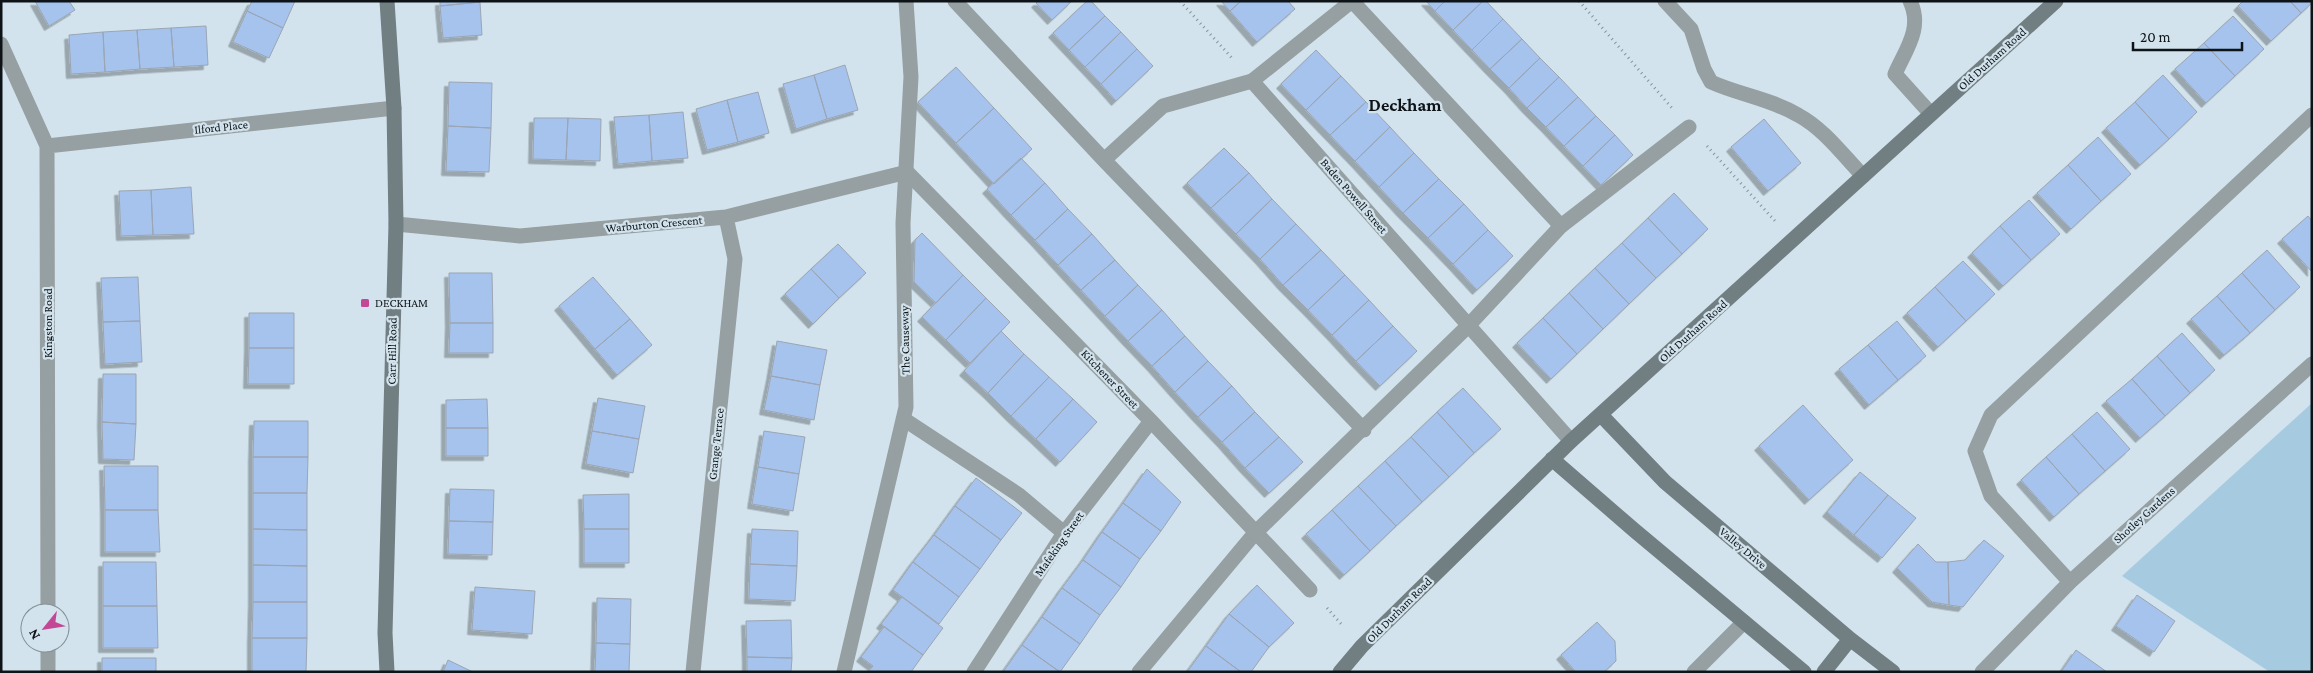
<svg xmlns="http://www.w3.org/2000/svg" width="2313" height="673" viewBox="0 0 2313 673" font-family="'Crimson Pro',serif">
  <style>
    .green { fill: #a6cbe1 }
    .building { fill: #a5c3ec; stroke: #9ba5b3; filter: url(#shadow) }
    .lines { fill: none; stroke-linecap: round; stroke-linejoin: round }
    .path { stroke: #86939b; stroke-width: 3; stroke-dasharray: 1 4; stroke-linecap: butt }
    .lane { stroke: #969fa1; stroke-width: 15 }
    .street { stroke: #969fa1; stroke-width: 15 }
    .secondary { stroke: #727f82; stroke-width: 15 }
    .poi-dot { fill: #c44796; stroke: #d2e3ed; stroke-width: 2 }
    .labels { text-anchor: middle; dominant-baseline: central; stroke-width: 4.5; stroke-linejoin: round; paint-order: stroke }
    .street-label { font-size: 12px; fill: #0d1316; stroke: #d2e3ed }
    .poi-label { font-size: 12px; fill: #0d1316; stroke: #d2e3ed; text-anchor: start }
    .district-label { font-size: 18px; font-weight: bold; fill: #0d1316; stroke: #d2e3ed }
  </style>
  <defs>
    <filter id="shadow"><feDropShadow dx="-4.5" dy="4.5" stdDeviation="0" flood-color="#0004"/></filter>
  </defs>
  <rect width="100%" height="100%" fill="#d2e3ed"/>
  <path class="green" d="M2312 403V672H2270L2122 576Z"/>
  <path class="building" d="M35 1H69L75 10 49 26Z
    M252 1H295L283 28 247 11Z
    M440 1H480V2L440 6Z
    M1038 1H1072L1052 20 1036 3Z
    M1087 1H1091L1105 16 1069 50 1053 33Z
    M1221 1H1241L1230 11Z
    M1241 1H1288L1295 9 1257 42 1230 11Z
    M1426 1H1445L1435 11Z
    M1445 1H1483L1453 30 1435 11Z
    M1483 1H1486L1503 19 1472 50 1453 30Z
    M2243 1H2290L2301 13 2271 41 2238 6Z
    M2290 1H2312V3L2301 13Z
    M480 2 482 35 443 38 440 6Z
    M247 11 283 28 269 58 233 42Z
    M1105 16 1121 32 1085 67 1069 50Z
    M2233 16 2264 49 2235 76 2204 43Z
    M1503 19 1522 39 1490 69 1472 50Z
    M206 26 208 65 174 67 171 28Z
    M171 28 174 67 140 69 137 30Z
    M137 30 140 69 105 72 103 32Z
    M103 32 105 72 71 74 69 35Z
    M1121 32 1137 49 1101 84 1085 67Z
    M1522 39 1540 58 1509 88 1490 69Z
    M2204 43 2235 76 2206 103 2175 69Z
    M1137 49 1153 66 1116 101 1101 84Z
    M1316 50 1341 76 1306 110 1281 84Z
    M1540 58 1559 77 1527 108 1509 88Z
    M845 65 858 110 827 119 814 75Z
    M956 67 994 108 956 143 918 102Z
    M814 75 827 119 796 129 783 84Z
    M2163 75 2197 112 2169 139 2135 102Z
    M1341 76 1366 102 1330 135 1306 110Z
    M1559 77 1578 97 1546 127 1527 108Z
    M449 82 492 83 491 128 448 126Z
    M758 92 769 133 738 142 727 100Z
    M1578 97 1596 116 1564 146 1546 127Z
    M727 100 738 142 707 150 696 109Z
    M1366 102 1390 127 1355 161 1330 135Z
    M2135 102 2169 139 2140 165 2106 128Z
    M994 108 1032 149 994 184 956 143Z
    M683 112 688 158 652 161 649 115Z
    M649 115 652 161 618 164 614 117Z
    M1596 116 1615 135 1583 166 1564 146Z
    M534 118H568L566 160 533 159Z
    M568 118 601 119 600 161 566 160Z
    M1764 119 1801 163 1768 191 1731 147Z
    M448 126 491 128 489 172 446 171Z
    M1390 127 1414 153 1379 187 1355 161Z
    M1615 135 1633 155 1601 185 1583 166Z
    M2098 137 2131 174 2101 201 2068 165Z
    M1224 148 1249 173 1211 208 1187 183Z
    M1414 153 1439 179 1403 213 1379 187Z
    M1021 158 1045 183 1011 215 987 189Z
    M2068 165 2101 201 2071 229 2037 193Z
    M1249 173 1272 199 1236 234 1211 208Z
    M1439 179 1464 204 1428 238 1403 213Z
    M1045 183 1068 209 1035 240 1011 215Z
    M191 187 194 234 153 235 151 190Z
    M151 190 153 235 121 236 119 191Z
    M1674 193 1708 229 1682 254 1648 218Z
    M1272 199 1296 224 1260 259 1236 234Z
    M2029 200 2060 234 2031 260 2000 226Z
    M1464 204 1488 230 1453 264 1428 238Z
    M1068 209 1092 234 1058 265 1035 240Z
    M2308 216 2312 221V272L2282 239Z
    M1648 218 1682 254 1656 278 1622 243Z
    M1296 224 1321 250 1283 285 1260 259Z
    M2000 226 2031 260 2003 286 1972 253Z
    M1488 230 1513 256 1477 290 1453 264Z
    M922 233 963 275 936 303 914 282 915 240Z
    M1092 234 1115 260 1081 290 1058 265Z
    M1622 243 1656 278 1629 304 1595 268Z
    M838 244 866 273 839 298 811 269Z
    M1321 250 1345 275 1308 310 1283 285Z
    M2267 250 2300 287 2275 310 2242 273Z
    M1115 260 1138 285 1105 316 1081 290Z
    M1963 261 1995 294 1966 321 1935 287Z
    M1595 268 1629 304 1603 329 1569 293Z
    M811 269 839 298 813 324 785 294Z
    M449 273H492L493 323H450Z
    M2242 273 2275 310 2250 333 2217 296Z
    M963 275 986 298 946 340 922 317Z
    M1345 275 1369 300 1332 335 1308 310Z
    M138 277 140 321 103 322 101 278Z
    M593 277 630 319 595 349 559 306Z
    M1138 285 1162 310 1128 341 1105 316Z
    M1935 287 1966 321 1938 347 1907 313Z
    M1569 293 1603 329 1577 354 1543 318Z
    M2217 296 2250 333 2224 355 2191 319Z
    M986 298 1010 322 970 363 946 340Z
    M1369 300 1393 326 1356 361 1332 335Z
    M1162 310 1185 336 1152 366 1128 341Z
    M249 313H294V348H249Z
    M1543 318 1577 354 1551 379 1517 343Z
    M630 319 652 345 617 375 595 349Z
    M140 321 142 362 105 364 103 322Z
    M1897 321 1926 356 1898 380 1868 345Z
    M450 323H493V353H449Z
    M1393 326 1417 351 1380 386 1356 361Z
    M1001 331 1024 354 988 393 964 371Z
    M2182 333 2215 370 2190 393 2157 356Z
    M1185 336 1208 361 1175 392 1152 366Z
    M777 341 827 350 820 385 771 376Z
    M1868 345 1898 380 1869 405 1839 369Z
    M249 348H294V384H248Z
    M1024 354 1049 377 1011 416 988 393Z
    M2157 356 2190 393 2165 416 2132 379Z
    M1208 361 1232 386 1198 417 1175 392Z
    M103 374H136V424L102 422Z
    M771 376 820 385 814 420 764 410Z
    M1049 377 1073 399 1036 439 1011 416Z
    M2132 379 2165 416 2140 438 2106 401Z
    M1232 386 1255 412 1222 442 1198 417Z
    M1463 388 1501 429 1474 453 1437 412Z
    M598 398 645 406 639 439 592 431Z
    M487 399 488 428H446V400Z
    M1073 399 1097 422 1060 462 1036 439Z
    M1803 405 1853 460 1809 500 1759 446Z
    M1255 412 1279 437 1245 468 1222 442Z
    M1437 412 1474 453 1449 477 1411 437Z
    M2097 412 2130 449 2105 471 2072 434Z
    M254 421H308V457H253Z
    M102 422 136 424 134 460 103 459Z
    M446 428H488V456H446Z
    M592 431 639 439 633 473 586 464Z
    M764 431 805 437 799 474 758 467Z
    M2072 434 2105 471 2079 494 2046 457Z
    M1279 437 1303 462 1269 493 1245 468Z
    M1411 437 1449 477 1422 502 1385 461Z
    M253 457H308L307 493H253Z
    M2046 457 2079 494 2054 517 2021 480Z
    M1385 461 1422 502 1396 526 1358 486Z
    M104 466H158V510H105Z
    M758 467 799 474 793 511 752 504Z
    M1147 469 1181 502 1161 531 1123 503Z
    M1860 472 1888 495 1854 535 1827 512Z
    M976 478 1022 513 1001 540 955 506Z
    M1358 486 1396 526 1370 551 1332 510Z
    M450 489 494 490 493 522 449 521Z
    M253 493H307V530L253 529Z
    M629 494V529H584L583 495Z
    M1888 495 1916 518 1882 558 1854 535Z
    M1123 503 1161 531 1140 559 1102 532Z
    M955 506 1001 540 980 569 934 535Z
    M105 510H158L160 552H105Z
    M1332 510 1370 551 1344 575 1306 534Z
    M449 521 493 522 492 555 448 554Z
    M253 529 307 530V566L253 565Z
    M584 529H629V563H584Z
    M752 529 798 531 797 566 750 564Z
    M1102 532 1140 559 1121 587 1083 560Z
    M934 535 980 569 959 597 913 562Z
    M1984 540 2004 556 1963 607 1949 605 1948 562 1965 560Z
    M1918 544 1936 562H1948L1949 605 1932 602 1897 568Z
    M1083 560 1121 587 1100 615 1062 588Z
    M103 562H156L157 606H103Z
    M913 562 959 597 939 624 893 590Z
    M750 564 797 566 795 601 749 599Z
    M253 565 307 566V602H253Z
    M1257 585 1294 623 1269 647 1229 614Z
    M475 587 535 591 532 634 472 630Z
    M1062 588 1100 615 1080 644 1042 617Z
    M2137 595 2175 621 2154 652 2116 626Z
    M902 597 943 628 923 655 881 624Z
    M597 598 631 599 630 644 596 643Z
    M253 602H307V638H252Z
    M103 606H157L158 648H103Z
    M1229 614 1269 647 1251 672H1241L1206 646Z
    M1042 617 1080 644 1060 672 1022 645Z
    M791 620 792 658 747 657 746 621Z
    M1597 622 1615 641 1616 661 1604 672H1576L1561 655Z
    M884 627 923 655 911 672H868L873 666 861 657Z
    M252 638H307L306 672H252Z
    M596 643 630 644 629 672H595Z
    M1022 645 1060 672H1003Z
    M1206 646 1241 672H1187Z
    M2076 650 2107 672H2061Z
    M747 657 792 658 791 672H747Z
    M102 658H156V672H102Z
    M448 660 473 672H443Z"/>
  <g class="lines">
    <path class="path" d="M1180 1 1232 58
      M1579 1 1672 108
      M1707 146 1775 221
      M1327 608 1343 626"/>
    <path class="lane" d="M1665 1 1691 29 1704 69 1711 82C1740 95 1771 99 1798 115 1824 129 1843 155 1863 176
      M1910 1C1923 28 1906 49 1895 74L1931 114
      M1252 81 1352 1 1561 226
      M905 420 1019 495 1064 533
      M844 672 906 407 903 223 911 77 906 1
      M1139 672 1255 533"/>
    <path class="street" d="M955 1 1104 160 1364 430
      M1 44 47 146 48 613
      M47 146 394 108
      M1104 160 1163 106 1252 81 1571 441
      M396 224 520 236 726 217 907 172 1151 421 1310 590
      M1255 533 1468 326 1561 226 1689 127
      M2070 582 1991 496 1975 451 1991 415 2312 115
      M48 643V672
      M693 672 735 259 726 217
      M974 672 1064 533 1151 421
      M1694 672 1744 622
      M1982 672 2070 582 2312 364"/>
    <path class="secondary" d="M1601 415 1665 482 1850 639 1893 672
      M1552 459 1634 530 1804 672
      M387 672 385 633 396 224 394 108 387 1
      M1340 672 1362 646 1571 441 2056 1
      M1824 672 1850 639"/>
  </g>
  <rect class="poi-dot" x="360" y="298" width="10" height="10" rx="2.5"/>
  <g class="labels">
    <g class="street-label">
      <text transform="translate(1992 59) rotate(-42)">Old Durham Road</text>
      <text transform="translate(221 127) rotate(-6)">Ilford Place</text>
      <text transform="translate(1354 196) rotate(49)">Baden Powell Street</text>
      <text transform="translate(654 224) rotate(-5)">Warburton Crescent</text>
      <text transform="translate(48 323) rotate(-90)">Kingston Road</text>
      <text transform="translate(1693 331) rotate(-42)">Old Durham Road</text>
      <text transform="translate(905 340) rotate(-91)">The Causeway</text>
      <text transform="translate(392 351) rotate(-89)">Carr Hill Road</text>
      <text transform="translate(1110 379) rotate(46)">Kitchener Street</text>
      <text transform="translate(716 444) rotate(-84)">Grange Terrace</text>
      <text transform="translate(2144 515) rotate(-42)">Shotley Gardens</text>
      <text transform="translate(1059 544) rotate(-55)">Mafeking Street</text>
      <text transform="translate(1743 548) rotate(40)">Valley Drive</text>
      <text transform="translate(1399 610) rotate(-45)">Old Durham Road</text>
    </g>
    <g class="poi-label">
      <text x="375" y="303">DECKHAM</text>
    </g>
    <g class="district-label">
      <text x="1405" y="105">Deckham</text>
    </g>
  </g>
  <rect width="2313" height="673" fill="none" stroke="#0d1316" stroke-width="5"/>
  <g transform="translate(45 628) rotate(240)"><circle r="24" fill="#d2e3ed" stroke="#839097"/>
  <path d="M0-4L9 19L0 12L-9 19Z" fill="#c44796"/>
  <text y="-8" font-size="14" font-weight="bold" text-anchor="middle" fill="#0d1316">N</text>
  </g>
  <path d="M2133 42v8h109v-8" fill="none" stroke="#0d1316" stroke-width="2.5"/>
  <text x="2140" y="42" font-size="15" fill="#0d1316" stroke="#d2e3ed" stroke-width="4" paint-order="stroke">20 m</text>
</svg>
